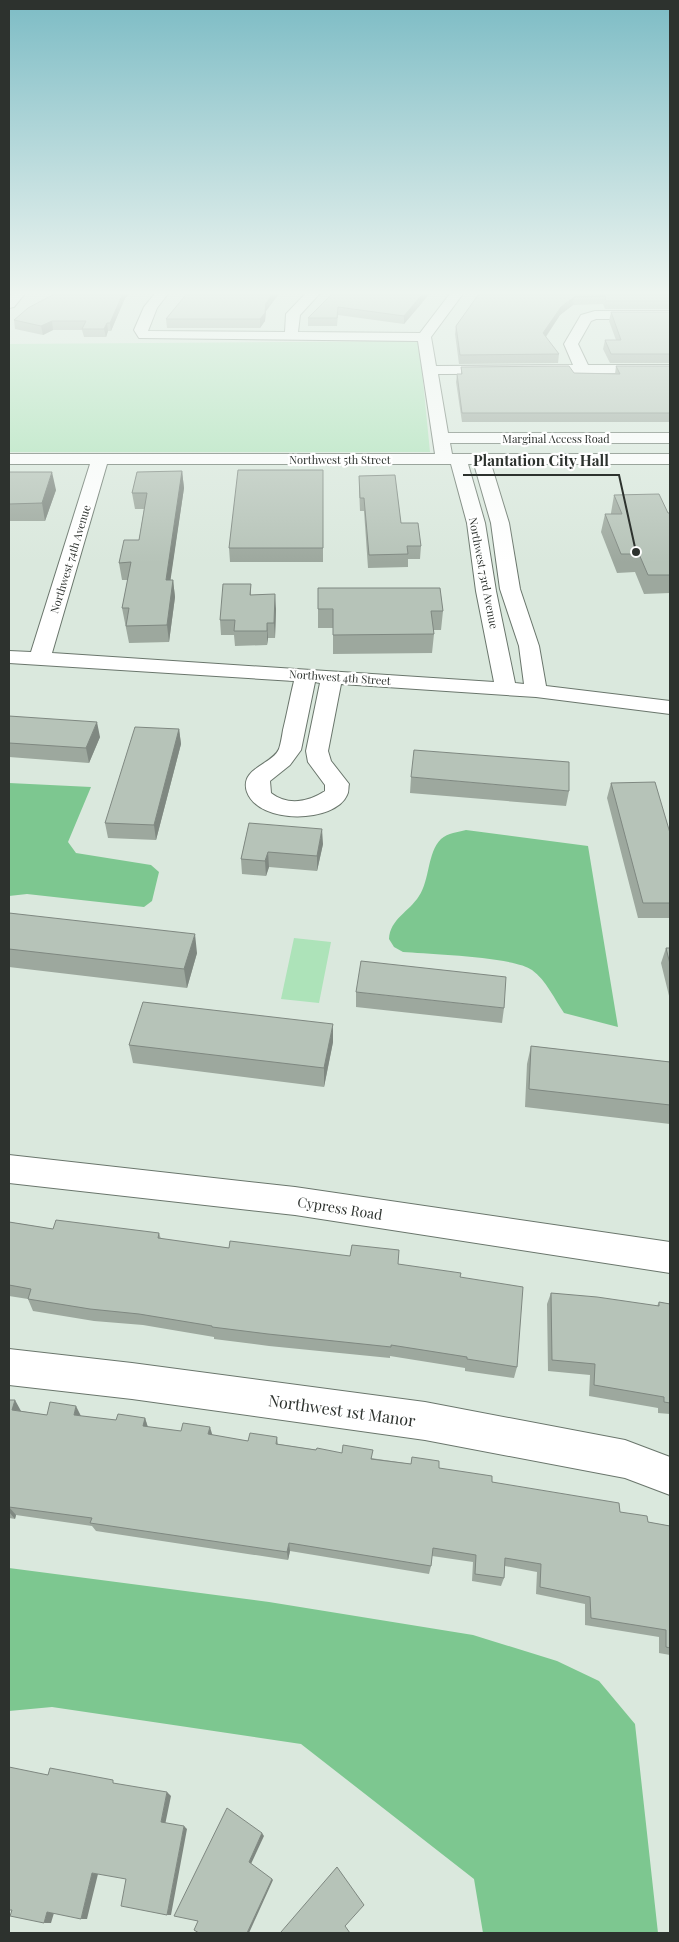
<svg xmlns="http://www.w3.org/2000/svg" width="679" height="1942" viewBox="0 0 679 1942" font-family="'Playfair Display',serif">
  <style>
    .green { fill: #ade3b9 }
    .water { fill: #7dc790 }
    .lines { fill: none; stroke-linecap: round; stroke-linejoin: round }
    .minor-casing { stroke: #6a766c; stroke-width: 2 }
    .minor { fill: #fff; fill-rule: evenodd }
    .wall { fill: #9da89e }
    .shaded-wall { fill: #7f8881 }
    .building { fill: #b6c3b8; stroke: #7f8881 }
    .labels { text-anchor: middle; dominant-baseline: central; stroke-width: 4.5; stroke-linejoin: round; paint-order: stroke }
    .far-street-label { font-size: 11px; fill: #2d322e; stroke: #fff }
    .street-label { font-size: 14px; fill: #2d322e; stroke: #fff }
    .near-street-label { font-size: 16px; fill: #2d322e; stroke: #fff }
    .leader { fill: none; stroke: #2d322e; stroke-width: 2 }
    .callout-dot { fill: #2d322e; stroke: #fff; stroke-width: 2 }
    .callout-label { font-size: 15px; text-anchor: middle; font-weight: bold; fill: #2d322e; stroke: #fff; stroke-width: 4.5; stroke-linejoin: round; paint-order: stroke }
  </style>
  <rect width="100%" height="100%" fill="#dae8dd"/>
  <path class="green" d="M419 341 430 452H9V344Z
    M294 938 331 942 319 1003 281 999Z"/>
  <path class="water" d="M9 783 91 787 68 842 76 853 151 865 159 872 152 901 144 907 27 894 9 896Z
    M466 830 588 846 618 1027 564 1013C555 1000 546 980 532 970 515 957 429 954 403 952L394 947 389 939C390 919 409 912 419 896 430 880 427 853 441 839 448 833 458 832 466 830Z
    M9 1568 269 1602 473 1635 557 1661 599 1681 635 1724 658 1933H483L474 1879 301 1744 52 1707 9 1711Z"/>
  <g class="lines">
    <g class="minor-casing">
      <path id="minor" d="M14 291H27L14 307 9 308V297Z
        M157 291H170L157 308 148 331 285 332 286 314 308 291H322L300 315 298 332 420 333 452 291H465L431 337 436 366 573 365 564 344 581 315 595 311H670V319H596L591 321 578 344 588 365H670V373L438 374 448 433H670V443H450L452 454H670V464H491L509 523 520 589 539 646 546 686 670 701V714L536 697 341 684 328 751 331 761 349 784C348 788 349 792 347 795 335 823 259 825 247 792 239 768 272 765 279 749 281 743 282 736 283 730 287 714 290 697 294 681L9 663V651L31 652 90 464H9V454H435L418 341 139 338 134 330 144 307ZM107 464H451L467 523 476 591 494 682 52 653ZM468 464H474L491 523 500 589 519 646 524 684 515 683 496 591 485 523ZM315 682 320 683 306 751 308 762 325 785V791C308 802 288 806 271 793L270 781 290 765 301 750Z
        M9 1155 295 1187 670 1242V1273L295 1215 9 1183Z
        M9 1349 132 1363 425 1402 625 1440 670 1457V1495L625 1478 425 1440 132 1399 9 1385Z"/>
    </g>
    <use href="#minor" class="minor"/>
  </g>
  <path class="wall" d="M54 291H133L125 298 111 331H108L106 337H84L82 330H53L43 335 15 329 14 320 55 294H54Z
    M189 291H281L266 311 265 321 260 328H167L166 319Z
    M335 291H432L404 324 338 315 337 326H308V318Z
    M481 291H670V309H605L603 304 573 305 560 315 546 337 559 354 558 363 459 364 455 334 456 326Z
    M611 312H670V363H610L603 349 605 340H616L609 321Z
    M616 366H670V422H462L456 382 457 374H461V367L574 373 615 374Z
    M323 470V562H230L229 548Z
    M182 471 184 488 170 580H173L175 597 169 642 129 643 122 608 128 580H122L119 563 139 540 144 509H135L132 493Z
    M9 472 56 490 45 521H9Z
    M359 476 421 546 420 559H408V567L368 568 364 511H360L359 488Z
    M614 495 668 513H670V593L644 594 635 572 617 573 601 532 605 514H611V513Z
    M251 584V595L276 609 275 638H268L267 645 235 646 234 635H221L220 620Z
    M318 609 443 611 441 630H433L434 634 432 653 333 654V628H318Z
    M9 716 100 737 89 763 9 757Z
    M179 729 181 744 156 840 108 838 105 823Z
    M411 777 569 791 566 806 410 793Z
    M611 783 670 833V918H638L607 798Z
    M249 823 323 844 317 871 269 867 266 876 242 874 241 859Z
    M9 913 197 953 187 988 9 967Z
    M666 948H670V1000L661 963Z
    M356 992 504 1008 502 1023 356 1007Z
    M333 1042 324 1087 133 1063 129 1045Z
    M531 1046 670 1062V1124L525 1107 527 1064Z
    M9 1222 53 1229 159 1233 161 1239 229 1248 398 1264 460 1277 517 1367 514 1378 465 1371V1368L390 1356V1358L269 1346 214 1339V1337L143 1325 94 1321 33 1311 28 1299 9 1296Z
    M551 1293 657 1306 659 1302 670 1304V1414L658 1413V1408L589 1396 590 1375 548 1371 547 1304Z
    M9 1400 21 1411 47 1415 81 1416 116 1420 145 1418 148 1427 212 1435 248 1441 277 1437 278 1444 411 1464 412 1457 439 1468 492 1482 620 1512 648 1522 670 1526V1655L659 1653V1637L585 1625V1604L536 1594 537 1572 505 1566 504 1578 501 1586 472 1581 473 1562 432 1556 431 1566 429 1574 290 1551 288 1560 96 1531 92 1526 16 1515 15 1519 9 1518Z"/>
  <path class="shaded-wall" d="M124 291H133L125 298 111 331 110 323Z
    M275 291H281L266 311 265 321 260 328V319L266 303Z
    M425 291H432L404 324V316Z
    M574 297 573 305 560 315 542 342 543 333 561 307Z
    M52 321 53 330 43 335 41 326Z
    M107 323 108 331 106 337 104 329Z
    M182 471 184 488 168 597 166 580Z
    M52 472 56 490 45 521 42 503Z
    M173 580 175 597 169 642 167 625Z
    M275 594 276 609 275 638 274 623Z
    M267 623 268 638 267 645Z
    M97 722 100 737 89 763 86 748Z
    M179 729 181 744 156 840 154 825Z
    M322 829 323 844 317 871V856Z
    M268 852 269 867 266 876 265 861Z
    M195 934 197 953 187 988 184 969Z
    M333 1024V1042L324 1087V1068Z
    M15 1400 21 1411 12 1410Z
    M76 1406 81 1416 74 1415Z
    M145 1418 148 1428 143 1426Z
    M210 1427 213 1437 208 1434Z
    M9 1507 16 1515 15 1519 9 1512Z
    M289 1543 290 1551 288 1560 287 1552Z
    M167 1792 171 1796 165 1825 161 1822Z
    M184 1826 187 1829 171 1915H167Z
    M262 1833 264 1836 251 1864 249 1862Z
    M92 1873 98 1874 87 1919H81Z
    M272 1879 273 1880 249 1933H247Z
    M47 1912 54 1913 51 1923H44Z"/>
  <path class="building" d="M60 291H124L110 323H107L104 329H82L86 321H52L41 326 14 320 28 308Z
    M189 291H275L266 303 265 313 260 319H166Z
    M335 291H425L404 316 338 307 337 318H308Z
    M481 291H670V301H606L605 296 574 297 561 307 543 333 559 354 460 355 456 326Z
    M611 312H670V354H611L605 340H621Z
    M569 366 574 373 620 374 616 366H670V413H462L457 374H462L461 367Z
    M238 470H323V548H229Z
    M182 471 166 580H173L167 625 126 626 129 608H122L131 562 119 563 124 540H139L147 493H132L137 472Z
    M9 472H52L42 503 9 504Z
    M395 475 401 523H418L421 546H407L408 554 369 555 364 498H360L359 476Z
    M659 494 668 513H670V575H648L639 554H621L605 514H622L614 495Z
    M223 584H251L250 595 275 594 274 623H267V631H234L235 620H220Z
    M318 588H440L443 611H431L434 634 333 635V609H318Z
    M9 716 97 722 86 748 9 743Z
    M135 727 179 729 154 825 105 823Z
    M414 750 569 762V791L411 777Z
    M655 782 670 833V903H643L611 783Z
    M249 823 322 829 317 856 268 852 265 861 241 859Z
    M9 913 195 934 184 969 9 949Z
    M666 948H670V964Z
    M361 961 506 977 504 1008 356 992Z
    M143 1002 333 1024 324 1068 129 1045Z
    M531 1046 670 1062V1105L529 1089Z
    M56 1220 159 1233 158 1238 229 1248 230 1241 350 1256 352 1245 399 1250 398 1264 461 1273 460 1277 523 1287 517 1367 467 1359V1357L391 1345V1347L268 1334 212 1327V1326L139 1314 90 1309 28 1299 31 1289 9 1285V1222L53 1229Z
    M551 1293 597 1297 659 1306V1302L670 1304V1403L664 1402V1397L594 1385 595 1364 552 1360Z
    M9 1400H15L12 1410 47 1415 50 1402 76 1406 74 1415 116 1420 118 1414 145 1418 143 1426 181 1431 183 1423 210 1427 208 1434 248 1441 250 1433 277 1437 276 1444 316 1450 317 1448 342 1453 343 1445 373 1450 371 1459 411 1464 412 1457 439 1461V1468L492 1476V1482L619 1503 620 1512 647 1516 648 1522 670 1526V1648L666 1647V1630L591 1618 590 1597 540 1587 541 1564 505 1558 504 1578 475 1574 476 1555 433 1548 431 1566 289 1543 287 1552 90 1523 92 1518 9 1507V1508Z
    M9 1767 48 1775 50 1768 113 1780V1783L167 1792 161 1822 184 1826 167 1915 121 1906 126 1879 92 1873 81 1919 47 1912 44 1923 10 1916 12 1910H9Z
    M227 1808 262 1833 249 1862 272 1879 247 1933H199L194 1930 198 1921 174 1916Z
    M337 1867 364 1905 345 1926 350 1933H282L281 1932Z"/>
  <linearGradient id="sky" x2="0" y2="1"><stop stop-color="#7dbcc5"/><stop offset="0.52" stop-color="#eef5f0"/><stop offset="1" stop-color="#eef5f0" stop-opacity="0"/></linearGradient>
  <rect width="679" height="563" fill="url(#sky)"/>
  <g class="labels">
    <g class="far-street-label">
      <text x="556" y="438">Marginal Access Road</text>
      <text x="340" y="459">Northwest 5th Street</text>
      <text transform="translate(70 559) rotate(-73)">Northwest 74th Avenue</text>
      <text transform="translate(484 573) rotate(79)">Northwest 73rd Avenue</text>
      <text transform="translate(340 677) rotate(4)">Northwest 4th Street</text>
    </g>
    <g class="street-label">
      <text transform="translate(340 1208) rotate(9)">Cypress Road</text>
    </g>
    <g class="near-street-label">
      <text transform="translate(342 1410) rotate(8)">Northwest 1st Manor</text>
    </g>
  </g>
  <path class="leader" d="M636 552L619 475H463"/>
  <circle class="callout-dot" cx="636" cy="552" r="5"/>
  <g class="callout-label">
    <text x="541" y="466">Plantation City Hall</text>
  </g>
  <rect width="679" height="1942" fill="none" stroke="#2d322e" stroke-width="20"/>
</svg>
